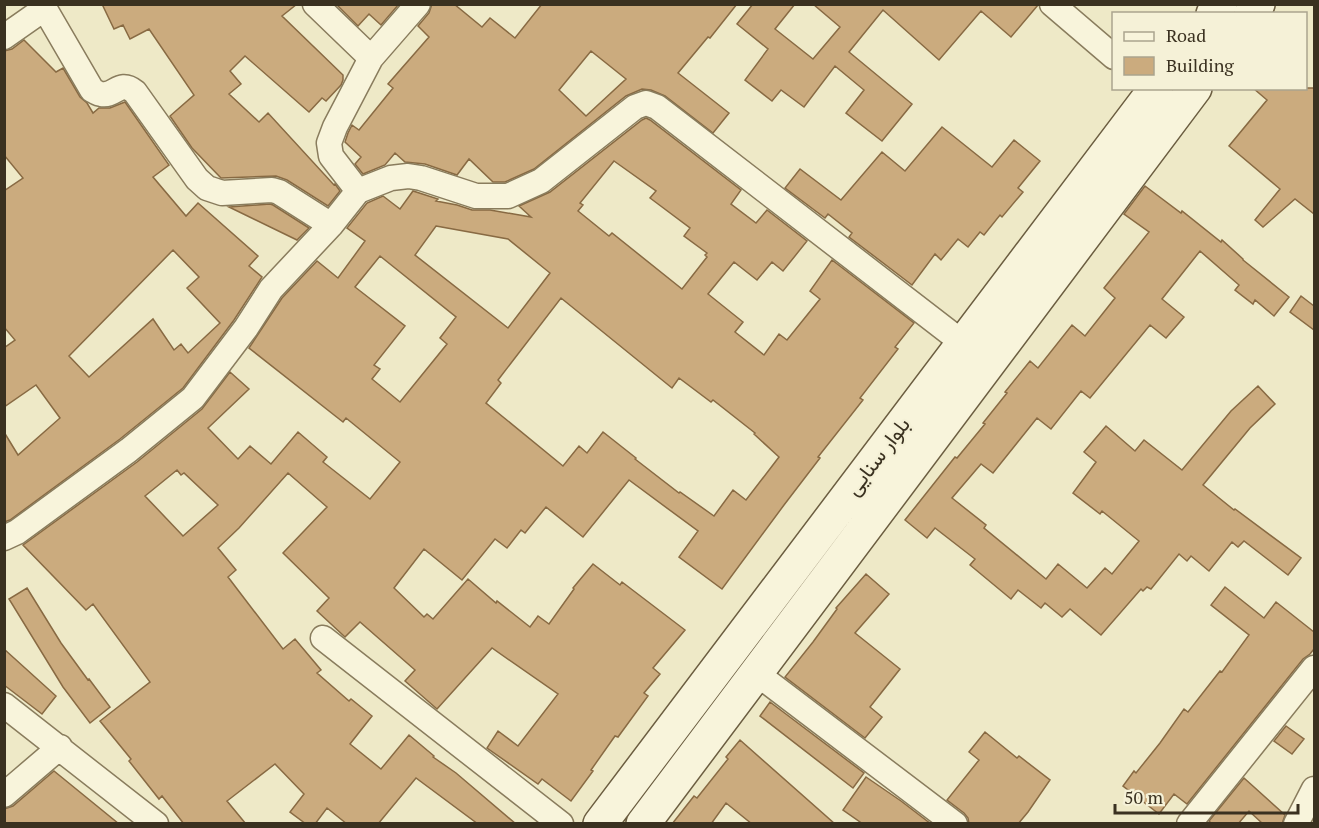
<svg xmlns="http://www.w3.org/2000/svg" width="1319" height="828" viewBox="0 0 1319 828" font-family="'PT Serif',Vazirmatn,serif">
  <style>
    .building { fill: #cbab7e; stroke: #886a43; stroke-width: 1.5; fill-rule: evenodd }
    .lines { fill: none; stroke-linecap: round; stroke-linejoin: round }
    .street-casing { stroke: #897c5d; stroke-width: 27 }
    .secondary-casing { stroke: #6b5d40; stroke-width: 36 }
    .street { stroke: #f8f4db; stroke-width: 24 }
    .secondary { stroke: #f8f4db; stroke-width: 33 }
    .labels { text-anchor: middle; dominant-baseline: central; stroke-width: 4.5; stroke-linejoin: round; paint-order: stroke }
    .street-label { font-size: 21px; fill: #3a3120; stroke: #f5f1d7 }
  </style>
  <rect width="100%" height="100%" fill="#eee9c7"/>
  <path class="building" d="M102 4H297L282 16 343 75V80L341 85 326 101 322 98 309 112 245 56 230 71 241 84 229 94 259 122 268 113 334 185 335 184 340 191 328 206 287 180 276 176 221 178 192 148 170 116 194 95 149 29 130 39 123 25 114 29Z
    M336 4H399L381 25 369 14 358 26Z
    M432 4H454L482 27 490 18 515 38 542 4H737L710 38 708 37 678 73 729 113 713 133 665 96 651 90 642 89 626 96 534 169 505 182H493L469 159 457 175 425 164 405 162 395 153 385 165 363 174 355 164 361 157 345 142 348 133 352 125 359 130 393 88 388 84 429 37 418 26 429 13ZM591 51 626 79 586 116 559 90Z
    M753 4H795L775 29 813 59 840 27 813 4 1038 5 1011 37 981 11 939 60 883 10 849 52 912 104 882 141 846 113 864 90 835 66 804 107 781 90 772 101 745 80 768 49 737 24Z
    M24 40 56 72 63 68 80 97 87 103 93 113 99 108H110L125 102 169 165 153 177 186 216 198 203 258 256 249 266 262 277 234 320 183 388 120 439 10 520 4 522V432L18 455 60 418 36 385 4 407V348L15 340 4 327V191L23 178 4 155V51L12 49ZM173 250 199 277 187 288 220 323 188 353 181 344 174 350 153 319 89 377 69 356Z
    M1253 88H1314V214L1295 199 1263 227 1255 220 1280 189 1229 146 1267 100Z
    M646 118 650 120 741 190 731 204 756 223 767 210 807 241 783 271 772 262 757 280 734 262 708 294 743 322 735 332 764 355 779 334 787 340 820 299 810 291 832 260 914 323 895 347 898 349 860 398 863 400 818 457 820 458 784 505 722 589 679 557 698 531 629 480 583 537 546 507 525 533 521 530 507 548 495 539 462 580 424 549 394 588 424 617 427 614 433 619 468 579 496 603 497 601 530 627 538 616 549 624 574 589 573 588 593 564 620 585 622 582 685 630 653 668 660 674 644 693 648 696 618 737 615 736 591 770 593 771 571 801 542 779 538 784 487 748 498 731 518 746 558 694 492 648 437 709 405 681 415 670 360 622 345 637 317 611 329 598 283 553 327 507 288 473 239 528 218 548 236 570 228 577 283 649 295 639 321 670 317 673 349 701 351 699 372 716 350 744 381 769 409 735 434 756 433 757 456 773 516 824H478L416 778 378 824H347L327 808 315 824H306L290 812 304 794 275 764 227 801 246 824H184L162 796 159 799 129 761 131 759 100 721 150 682 93 604 86 610 23 545 137 462 202 409 230 372 249 389 208 428 238 459 250 446 271 464 298 432 327 457 323 462 370 499 400 462 346 418 343 422 249 348 282 298 317 261 338 278 365 241 347 228 367 203 383 196 400 209 413 191 438 199 436 201 457 205 472 210H490L531 217 519 206 550 192 642 120ZM614 161 656 191 650 198 690 228 684 236 707 253 705 255 707 257 682 289 612 233 609 236 578 211 583 205 580 203ZM436 226 508 239 550 273 508 328 415 255ZM380 256 456 317 440 338 447 344 400 402 372 379 380 369 374 365 405 326 355 287ZM561 298 672 388 679 378 711 402 713 400 755 433 754 434 779 457 746 500 733 490 714 516 680 492 679 493 635 459 636 458 603 432 587 453 579 446 563 466 486 403 501 383 498 380ZM177 470 181 475 184 473 218 505 183 536 145 496Z
    M942 127 992 167 1014 140 1040 161 1018 188 1023 192 1002 217 1000 215 984 235 980 232 968 247 958 239 941 260 935 254 912 285 849 237 852 233 828 214 825 218 785 188 800 169 841 200 882 152 905 171Z
    M1145 186 1181 213 1182 211 1221 242 1222 240 1243 259V260L1289 297 1274 316 1255 300 1253 304 1235 290 1239 285 1200 251 1162 299 1184 317 1166 338 1150 325 1090 398 1081 391 1051 429 1037 418 993 473 981 464 952 498 986 525 984 528 1046 579 1058 564 1087 588 1105 568 1112 574 1139 541 1102 511 1100 514 1073 493 1096 462 1084 452 1106 426 1135 451 1144 440 1182 470 1231 411 1258 386 1275 404 1250 428 1203 485 1234 510 1235 509 1301 558 1288 575 1244 541 1238 547 1232 542 1209 571 1191 556 1187 561 1179 554 1151 589 1147 587 1143 591 1141 589 1101 635 1070 609 1062 617 1045 603 1041 608 1018 590 1011 599 970 565 975 559 935 528 927 538 905 520 955 457 957 458 985 424 983 423 1007 393 1005 392 1030 361 1038 368 1072 325 1085 336 1115 298 1104 288 1149 232 1124 214Z
    M270 204 273 205 309 228 297 240 229 207Z
    M1301 296 1314 306V330L1290 312Z
    M866 574 889 594 855 633 900 669 870 707 882 717 865 738 785 677 813 642 837 609 836 608Z
    M1225 587 1264 618 1276 602 1314 632V649L1310 654 1303 659 1187 804 1174 794 1159 814 1123 786 1134 771 1136 773 1160 743 1184 709 1188 712 1220 671 1222 672 1249 635 1211 605Z
    M27 588 61 643 88 680 89 679 110 707 90 723 63 687 9 599Z
    M4 649 56 696 42 714 4 685Z
    M770 702 864 773 853 788 760 716Z
    M1286 726 1304 739 1292 754 1274 741Z
    M985 732 1017 758 1019 756 1050 780 1028 812 1018 824H969L968 818 964 813 947 800 979 760 969 752Z
    M740 740 835 824H752L726 803 711 824H672L694 796 697 798 728 759 726 757Z
    M54 771 119 824H4V809L13 806Z
    M866 777 901 801 931 824H863L843 810Z
    M1244 778 1285 815 1282 824H1263L1249 811 1238 824H1212L1209 821Z"/>
  <g class="lines">
    <g class="street-casing">
      <path id="street" d="M42 4 92 90C94 91 98 94 101 94 115 97 119 79 135 92L197 179 207 188 222 193 272 190 279 192 331 225
        M315 4 371 58
        M1052 4 1114 57
        M4 37 44 9
        M358 191 331 156 329 143 335 127 371 58 418 4
        M4 538 17 532 129 450 193 398 246 328 271 289 331 225 358 191 391 178 408 176 421 178 476 196H508L541 181 635 107 646 103 657 107 963 343
        M323 638 561 824
        M756 673 955 824
        M4 705 156 824
        M4 795 60 747
        M1189 824 1314 668
        M1296 824 1314 789"/>
    </g>
    <g class="secondary-casing">
      <path id="secondary" d="M1213 14 1220 4
        M1251 14 1258 4
        M600 824 1156 88
        M643 824 1195 88"/>
    </g>
    <use href="#street" class="street"/>
    <use href="#secondary" class="secondary"/>
  </g>
  <g class="labels">
    <g class="street-label">
      <text transform="translate(877 456) rotate(-53)">بلوار سنایی</text>
    </g>
  </g>
  <rect width="1319" height="828" fill="none" stroke="#3a3120" stroke-width="12"/>
  <rect x="1112" y="12" width="195" height="78" fill="#f5f1d7" stroke="#aaa48e" stroke-width="1.5"/>
  <rect x="1124" y="32" width="30" height="9" fill="#f8f4db" stroke="#aaa48e" stroke-width="1.5"/>
  <text x="1166" y="42" font-size="18" fill="#3a3120">Road</text>
  <rect x="1124" y="57" width="30" height="18" fill="#cbab7e" stroke="#aaa48e" stroke-width="1.5"/>
  <text x="1166" y="72" font-size="18" fill="#3a3120">Building</text>
  <path d="M1115 804v9h183v-9" fill="none" stroke="#3a3120" stroke-width="3"/>
  <text x="1124" y="804" font-size="18" fill="#3a3120" stroke="#f5f1d7" stroke-width="4.5" paint-order="stroke">50 m</text>
</svg>
